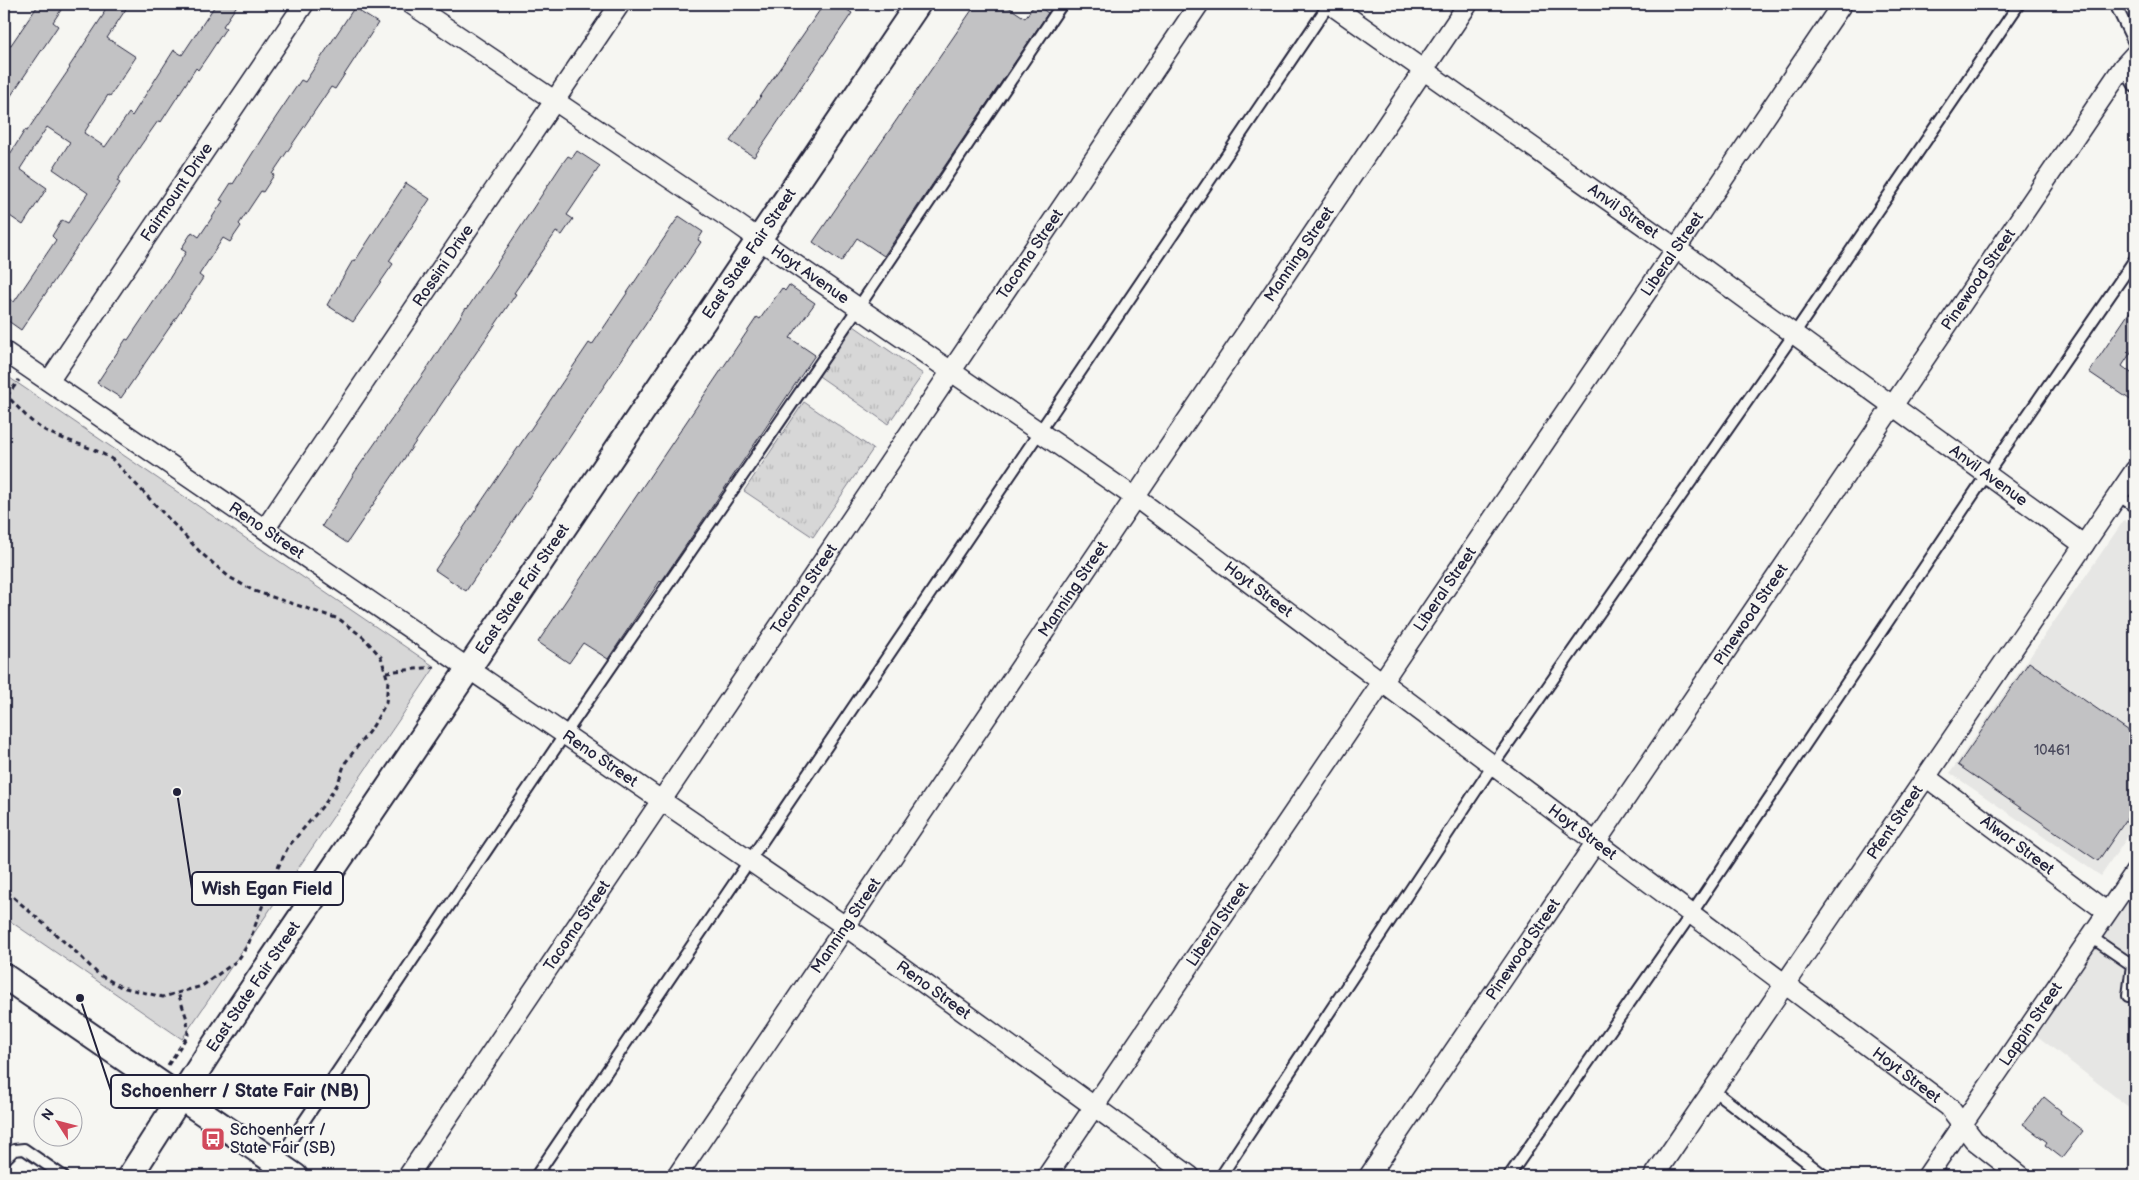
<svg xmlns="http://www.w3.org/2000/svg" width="2139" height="1180" viewBox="0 0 2139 1180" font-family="'Balsamiq Sans',sans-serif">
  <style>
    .built { fill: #e6e6e4 }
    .grass { fill: url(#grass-tufts); stroke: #7c7c89 }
    .green { fill: #d7d7d7; stroke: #7c7c89 }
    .building { fill: #c2c2c4; stroke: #22223b }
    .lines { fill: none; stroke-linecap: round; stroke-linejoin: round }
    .service-casing { stroke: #22223b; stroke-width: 14 }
    .minor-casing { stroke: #22223b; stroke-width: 22 }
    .tertiary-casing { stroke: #22223b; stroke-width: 28 }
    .path { stroke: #22223b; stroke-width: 3; stroke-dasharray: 5 4; stroke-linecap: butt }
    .service { stroke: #f6f6f2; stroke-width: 10 }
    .minor { stroke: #f6f6f2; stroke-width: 19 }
    .tertiary { stroke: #f6f6f2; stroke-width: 24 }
    .labels { text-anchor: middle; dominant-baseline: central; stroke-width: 4.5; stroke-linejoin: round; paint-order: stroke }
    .number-label { font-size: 14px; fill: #4a4a5d }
    .street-label { font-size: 16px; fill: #22223b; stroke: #f6f6f2 }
    .poi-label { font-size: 16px; fill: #22223b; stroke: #f6f6f2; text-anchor: start }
    .leader { fill: none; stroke: #22223b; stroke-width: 2 }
    .callout-dot { fill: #22223b; stroke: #f6f6f2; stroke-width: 2 }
    .callout { fill: #f6f6f2; stroke: #22223b; stroke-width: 2 }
    .callout-label { font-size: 18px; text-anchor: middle; font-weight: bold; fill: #22223b }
  </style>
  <defs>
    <pattern id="grass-tufts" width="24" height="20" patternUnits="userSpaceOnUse" patternTransform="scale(1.25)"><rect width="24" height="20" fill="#d7d7d7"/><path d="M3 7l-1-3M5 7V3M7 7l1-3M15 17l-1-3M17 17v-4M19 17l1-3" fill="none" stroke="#b8b8b9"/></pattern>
  </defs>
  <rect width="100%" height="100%" fill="#f6f6f2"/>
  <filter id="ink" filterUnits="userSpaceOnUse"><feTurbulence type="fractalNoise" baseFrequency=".02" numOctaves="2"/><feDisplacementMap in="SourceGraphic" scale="10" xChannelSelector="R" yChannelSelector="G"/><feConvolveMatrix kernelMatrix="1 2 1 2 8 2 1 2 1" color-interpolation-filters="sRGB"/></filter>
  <g filter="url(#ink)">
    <path class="built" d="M2124 520 2135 528V826L2101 876 1950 773Z
      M2135 891V1112L2036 1035Z"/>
    <path class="grass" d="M851 324 923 374 888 424 816 374Z
      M804 402 873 449 813 537 744 491Z"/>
    <path class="green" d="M4 374 435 667 182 1039 4 917Z"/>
    <path class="building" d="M39 4H65L53 22 58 26 4 106V55Z
      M109 4H117L126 9 107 38 136 57 110 96 108 95 84 133 105 147 129 113 132 116 174 50 182 55 216 4H238L223 26 226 28 207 57 198 70 196 68 161 122 158 121 141 145 117 181 120 183 21 330 4 318V305L8 298 14 302 56 240 52 236 62 220 68 223 88 193 53 169 70 142 47 127 20 169 47 188 23 225 4 212V164L25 130 27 131 70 68 69 67 104 14 103 13Z
      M824 4H838L852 13 754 157 730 141Z
      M976 4H1004L1025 18 1035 4 1048 13 884 256 857 238 841 262 813 242Z
      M354 8 378 23 335 89 331 87 272 174 274 175 263 192 261 191 239 224 241 226 230 242 223 238 199 275 203 278 187 302 121 398 97 383 126 339 128 340 169 279 186 252 181 249 192 232 199 237 223 201 220 200 231 183 233 184 266 132 301 80 305 82Z
      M577 151 600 166 567 215 573 219 562 235 556 232 538 258 514 293 516 294 347 543 322 526 355 472 426 370 466 308 467 309 562 164 568 156 572 158Z
      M406 183 430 199 389 261 393 264 353 322 327 305 353 260 355 261Z
      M679 216 703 232 698 240 701 242 466 591 435 570 589 343 592 345Z
      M789 285 815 303 790 338 815 355 661 582 660 581 608 659 583 643 569 663 538 642 757 317 760 319 782 288 785 291Z
      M2135 304V346L2122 366 2135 376V403L2089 372Z
      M2029 662 2135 735V807L2098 861 1958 765Z
      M2044 1097 2061 1111 2060 1113 2083 1131 2062 1158 2045 1145 2047 1142 2023 1124Z"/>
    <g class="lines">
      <g class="service-casing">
        <path id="service" d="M2115 4 2135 45
          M2123 67 2135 87
          M2118 495 2135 507
          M2091 937 2132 965 2128 996
          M1713 1090 1825 1176
          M4 1160 14 1150 24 1149 63 1176
          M267 1176 565 734 858 308 1062 4
          M536 1176 1329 4
          M1221 1176 1493 765 1794 334 2019 4
          M1509 1176 1692 913 1987 474 2135 259"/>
      </g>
      <g class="minor-casing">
        <g id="minor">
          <path id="s1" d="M411 4 736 223 780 254 1143 503 1949 1107 1974 1140 2020 1176"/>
          <path id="s2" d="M1330 4 1677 249 2084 545"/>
          <path id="s3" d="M4 351 845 926 1190 1176"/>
          <path id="s4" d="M49 381 304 4"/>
          <path id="s5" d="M265 529 620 4"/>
          <path id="s6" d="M1926 777 2107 912"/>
          <path id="s7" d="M408 1176 1199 4"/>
          <path id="s8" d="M677 1176 1468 4"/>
          <path id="s9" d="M1047 1176 1842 4"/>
          <path id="s10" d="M1369 1176 2123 67 2135 54"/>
          <path id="s11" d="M1654 1176 2135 470"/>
          <path id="s12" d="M1927 1176 2135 872"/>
        </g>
      </g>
      <g class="tertiary-casing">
        <g id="tertiary">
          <path d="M4 976 295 1176"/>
          <path id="s13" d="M130 1176 208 1054 918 4"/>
        </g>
      </g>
      <path class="path" d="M4 393C19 407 29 423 48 432 70 443 93 446 113 460L201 553 229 577 254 591 339 619 363 637 381 657 388 681 386 703 373 726 345 763 338 783 326 802 288 847 272 880 248 945 238 960 202 986 163 997 121 987 98 974 77 953 4 889
        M7 396 19 380
        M386 672 435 667
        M168 1065 188 1035 187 1019 178 993"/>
      <use href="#service" class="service"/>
      <use href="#minor" class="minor"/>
      <use href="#tertiary" class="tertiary"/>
    </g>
  </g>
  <defs>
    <g id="bus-square" transform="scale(1.25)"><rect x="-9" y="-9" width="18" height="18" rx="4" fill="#d1495b" stroke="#f6f6f2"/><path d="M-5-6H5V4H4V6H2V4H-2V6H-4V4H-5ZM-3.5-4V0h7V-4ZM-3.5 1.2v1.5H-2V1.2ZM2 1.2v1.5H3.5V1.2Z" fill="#fff"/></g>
  </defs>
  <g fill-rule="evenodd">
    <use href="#bus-square" x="213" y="1139"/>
  </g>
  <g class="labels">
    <g class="number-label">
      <text x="2052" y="750">10461</text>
    </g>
    <g class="street-label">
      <text stroke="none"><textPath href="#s4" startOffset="228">Fairmount Drive</textPath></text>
      <text stroke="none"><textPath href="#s2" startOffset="359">Anvil Street</textPath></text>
      <text stroke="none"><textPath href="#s13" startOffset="1111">East State Fair Street</textPath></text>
      <text stroke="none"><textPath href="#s7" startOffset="1112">Tacoma Street</textPath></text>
      <text stroke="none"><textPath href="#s8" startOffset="1112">Manning Street</textPath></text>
      <text stroke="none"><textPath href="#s9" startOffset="1114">Liberal Street</textPath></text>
      <text stroke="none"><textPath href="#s5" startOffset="318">Rossini Drive</textPath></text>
      <text stroke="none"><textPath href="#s1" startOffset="482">Hoyt Avenue</textPath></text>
      <text stroke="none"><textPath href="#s10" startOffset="1084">Pinewood Street</textPath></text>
      <text stroke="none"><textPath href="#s2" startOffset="810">Anvil Avenue</textPath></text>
      <text stroke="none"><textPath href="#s3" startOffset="318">Reno Street</textPath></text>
      <text stroke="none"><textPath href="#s13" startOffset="706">East State Fair Street</textPath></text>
      <text stroke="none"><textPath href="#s1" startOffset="1030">Hoyt Street</textPath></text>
      <text stroke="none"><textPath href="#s7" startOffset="708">Tacoma Street</textPath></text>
      <text stroke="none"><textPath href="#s8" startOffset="708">Manning Street</textPath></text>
      <text stroke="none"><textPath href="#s9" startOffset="709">Liberal Street</textPath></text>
      <text stroke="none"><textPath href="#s10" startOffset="679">Pinewood Street</textPath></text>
      <text stroke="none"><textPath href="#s3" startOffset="722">Reno Street</textPath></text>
      <text stroke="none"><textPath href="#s11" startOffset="428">Pfent Street</textPath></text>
      <text stroke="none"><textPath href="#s1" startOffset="1435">Hoyt Street</textPath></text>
      <text stroke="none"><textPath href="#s6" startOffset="114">Alwar Street</textPath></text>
      <text stroke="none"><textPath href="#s9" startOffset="304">Liberal Street</textPath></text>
      <text stroke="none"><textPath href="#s7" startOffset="302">Tacoma Street</textPath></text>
      <text stroke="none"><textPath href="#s8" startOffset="302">Manning Street</textPath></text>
      <text stroke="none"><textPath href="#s10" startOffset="274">Pinewood Street</textPath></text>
      <text stroke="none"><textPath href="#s13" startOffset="226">East State Fair Street</textPath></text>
      <text stroke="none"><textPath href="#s3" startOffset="1128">Reno Street</textPath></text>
      <text stroke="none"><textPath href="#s12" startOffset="184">Lappin Street</textPath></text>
      <text stroke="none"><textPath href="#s1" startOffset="1840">Hoyt Street</textPath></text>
    </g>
    <g class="poi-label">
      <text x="230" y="1130">Schoenherr /<tspan x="230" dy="18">State Fair (SB)</tspan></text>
    </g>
  </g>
  <path class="leader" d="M177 792L192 889M80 998L111 1091"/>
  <g class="callout-dot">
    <circle cx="177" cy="792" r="5"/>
    <circle cx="80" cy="998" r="5"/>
  </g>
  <g class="callout">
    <rect x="192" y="872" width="151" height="33" rx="5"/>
    <rect x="111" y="1075" width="258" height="33" rx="5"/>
  </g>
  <g class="callout-label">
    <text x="267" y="895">Wish Egan Field</text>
    <text x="240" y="1097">Schoenherr / State Fair (NB)</text>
  </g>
  <rect width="2139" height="1180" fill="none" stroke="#f6f6f2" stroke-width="20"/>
  <rect x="10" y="10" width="2119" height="1160" fill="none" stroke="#22223b" stroke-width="2" filter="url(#ink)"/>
  <g transform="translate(58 1122) rotate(306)"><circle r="24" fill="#f6f6f2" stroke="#a1a1a9"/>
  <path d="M0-4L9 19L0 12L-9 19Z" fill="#d1495b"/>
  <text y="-8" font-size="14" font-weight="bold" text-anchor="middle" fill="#22223b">N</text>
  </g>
</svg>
